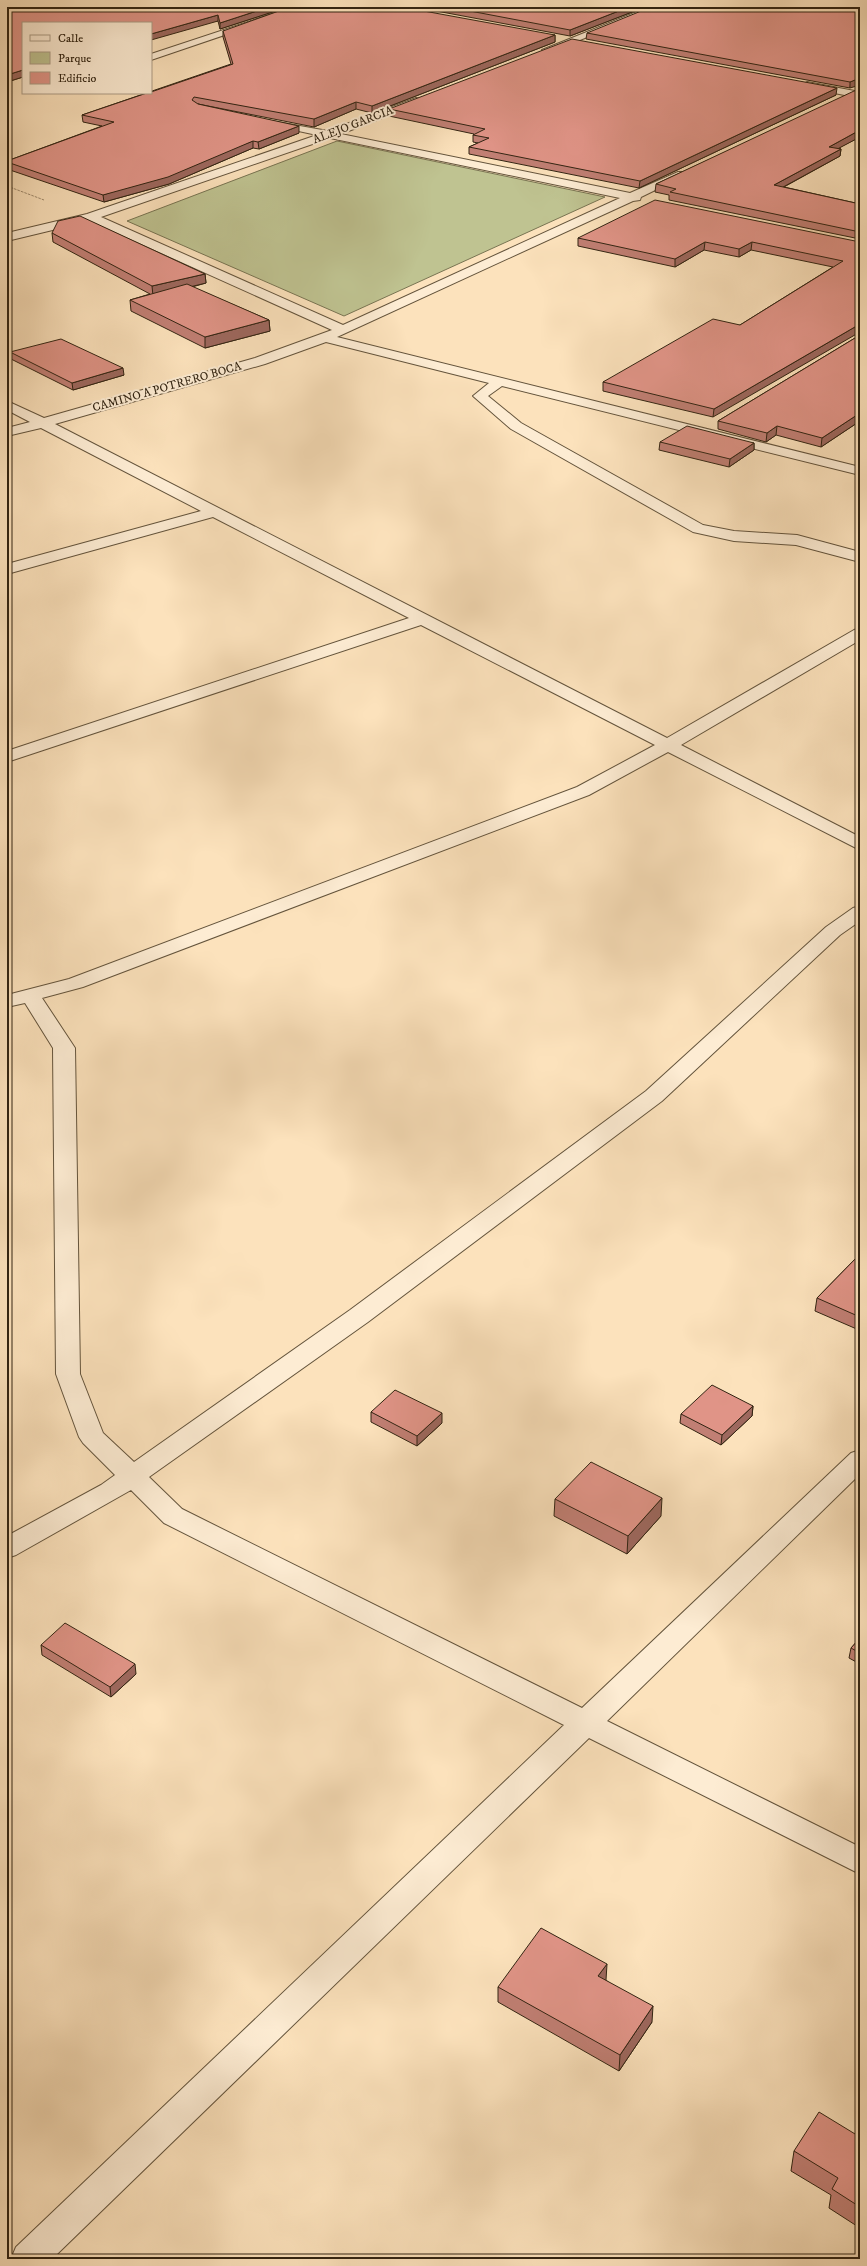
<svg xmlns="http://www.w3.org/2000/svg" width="867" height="2266" viewBox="0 0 867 2266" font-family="'IM FELL DW Pica',serif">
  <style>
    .green { fill: #bfc391; stroke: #787452 }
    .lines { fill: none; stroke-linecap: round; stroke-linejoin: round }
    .minor-casing { stroke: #64543c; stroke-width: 2 }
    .path { stroke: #322412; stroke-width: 1; stroke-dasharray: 0.5 1; stroke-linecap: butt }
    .minor { fill: #fdecd3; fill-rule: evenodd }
    .wall { fill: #c17f74; stroke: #322412 }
    .shaded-wall { fill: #9d685e; stroke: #322412 }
    .building { fill: #e09487; stroke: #322412 }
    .labels { text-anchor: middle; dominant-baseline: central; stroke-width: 4; stroke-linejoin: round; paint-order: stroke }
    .far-street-label { font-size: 12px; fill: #322412; stroke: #fdecd3 }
  </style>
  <rect width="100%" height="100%" fill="#fce2bc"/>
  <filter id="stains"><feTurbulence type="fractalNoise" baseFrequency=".005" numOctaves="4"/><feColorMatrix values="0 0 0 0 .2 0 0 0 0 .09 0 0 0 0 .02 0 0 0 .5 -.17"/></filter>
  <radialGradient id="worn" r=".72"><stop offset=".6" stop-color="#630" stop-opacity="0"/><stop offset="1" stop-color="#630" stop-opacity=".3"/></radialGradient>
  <path class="green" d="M337 141 605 197 344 316 127 221Z"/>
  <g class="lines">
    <g class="minor-casing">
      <path id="minor" d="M293 7H307L151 60V54Z
        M649 7H662L550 52H544L542 50Z
        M807 82 860 92V98L803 87 802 85Z
        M416 98 420 99V103L341 134 630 193 678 172H686L688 174 641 197 640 200 633 201 337 337 860 467V475L502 386 488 396 521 423 703 525 734 531 797 535 860 552V562L796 545 734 541 693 532 511 429 473 396 489 383 326 342 265 364 55 424 667 738 854 630 860 628V640L681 745 860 837V850L668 752 589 795 83 987 42 998 75 1048 80 1374 103 1433 134 1462 350 1310 646 1091 826 927 853 908 860 906V921L840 935 662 1101 368 1322 149 1477 182 1509 582 1708 851 1453 860 1450V1474L607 1721 860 1847V1874L589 1738 52 2259H11L16 2247 564 1725 164 1523 131 1490 16 1555 7 1558V1536L101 1485 115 1475 83 1443 79 1437 56 1374 53 1048 25 1003 7 1007V995L69 979 577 787 655 745 421 625 7 762V751L409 618 213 517 7 574V564L201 511 41 428 7 436V428L30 422 7 410V401L44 418 255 358 332 330 90 221 7 241V233L87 214 317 135 266 124V120L328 131ZM330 138 620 198 343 325 101 217Z"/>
    </g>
    <path class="path" d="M7 186 44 200"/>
    <use href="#minor" class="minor"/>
  </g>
  <path class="wall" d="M7 7H288L220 29 218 21 23 23V77L7 82Z
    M415 7H645L570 36Z
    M860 7 850 88 586 39 587 33Z
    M223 31 555 35V42L372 113 356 109 314 127 198 104 299 133 259 149 253 148 169 184 104 202 7 169V161L102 126 83 122 82 115 231 64 223 37Z
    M860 90V137L838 148 841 149 840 156 784 187 860 204V239L669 200V195L655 192 656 184Z
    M836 95 639 188 469 154V147L478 143 473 142V135L474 134 389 116V109Z
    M52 233 205 274 206 283 192 287 269 320 270 331 205 348 131 311 130 300 150 294 53 242Z
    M578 238 860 242 713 417 603 391V382L740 325 833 267 751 250 739 257 704 250 675 267 578 246Z
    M860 335V421L821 447 776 435 766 442 718 429V421Z
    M10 352 124 375 73 390 11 359Z
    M660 442 754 443V450L729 467 659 450Z
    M860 1254V1329L859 1330 815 1311 817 1298Z
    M753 1406 752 1416 721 1445 680 1423 681 1414Z
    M371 1412 442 1423 417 1446 371 1422Z
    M555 1499 661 1516 627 1554 554 1516Z
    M860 1638V1664L849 1658 851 1648Z
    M41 1645 136 1674 111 1697 42 1655Z
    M606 1980 652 2022 619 2071 498 2002V1987Z
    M860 2137V2228L829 2208 831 2195 791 2171 794 2151Z"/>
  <path class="shaded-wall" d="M269 7H288L220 29V23Z
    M629 7H645L570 36V30Z
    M218 15V21L151 40V34Z
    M555 35V42L372 113V106Z
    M23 70V77L7 82V75Z
    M860 78V85L850 88V82Z
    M837 88 836 95 639 188 640 181Z
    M356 102V109L314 127V119Z
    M299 126V133L259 149 258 142Z
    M860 130V137L828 154 829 147Z
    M253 141V148L169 184 104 202 103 195Z
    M841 149 840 156 774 192V185Z
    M705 242 704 250 675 267V259Z
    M752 242 751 250 739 257V249Z
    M205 274 206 283 153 296 152 286Z
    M269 320 270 331 205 348V337Z
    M860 324V332L713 417 714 409Z
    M123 368 124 375 73 390 72 383Z
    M860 413V421L821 447 822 438Z
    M777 426 776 435 766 442 767 433Z
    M754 443V450L729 467 730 459Z
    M860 1320V1329L859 1330Z
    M753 1406 752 1416 721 1445 722 1435Z
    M442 1413V1423L417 1446V1436Z
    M662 1498 661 1516 627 1554 628 1536Z
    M135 1664 136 1674 111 1697 110 1687Z
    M607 1964 606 1980 597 1992 598 1976Z
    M653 2006 652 2022 619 2071 620 2055Z"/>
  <path class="building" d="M7 7H269L220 23 218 15 151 34V23H23V70L7 75Z
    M290 7H402L555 35 372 106 356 102 314 119 194 97 192 100 198 104 299 126 258 142 253 141 168 177 103 195 7 162V161L114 122 82 115 147 93H151V92L233 64 223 31Z
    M449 7H629L570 30Z
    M651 7H860V78L850 82 587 33Z
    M572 39 837 88 640 181 469 147 489 138 473 135 485 129 389 109Z
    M860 90V130L829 147 841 149 774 185 860 204V232L670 192 676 189 656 184 854 91Z
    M655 200 860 242V324L714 409 603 382 713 319 740 325 843 261 752 242 739 249 705 242 675 259 578 238Z
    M80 216 205 274 152 286 52 233 58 221Z
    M187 284 269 320 205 337 130 300Z
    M860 335V413L822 438 777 426 767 433 718 421Z
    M61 339 123 368 72 383 10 352Z
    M687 426 754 443 730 459 660 442Z
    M860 1254V1317L817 1298Z
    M712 1385 753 1406 722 1435 681 1414Z
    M395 1390 442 1413 417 1436 371 1412Z
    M591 1462 662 1498 628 1536 555 1499Z
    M65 1623 135 1664 110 1687 41 1645Z
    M860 1638V1653L851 1648Z
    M541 1928 607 1964 598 1976 653 2006 620 2055 498 1987Z
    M819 2112 860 2137V2207L832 2189 838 2178 794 2151Z"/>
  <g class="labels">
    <g class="far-street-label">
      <text transform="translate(353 125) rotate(-21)">ALEJO GARCIA</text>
      <text transform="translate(167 387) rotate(-16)">CAMINO A POTRERO BOCA</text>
    </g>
  </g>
  <rect width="867" height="2266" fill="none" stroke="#fce2bc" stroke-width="24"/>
  <rect x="8" y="8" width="851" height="2250" fill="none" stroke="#322412" stroke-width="2"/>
  <rect x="12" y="12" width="843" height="2242" fill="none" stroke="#322412"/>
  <rect x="22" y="22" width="130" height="72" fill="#fdecd3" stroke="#ac9c86"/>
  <rect x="30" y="35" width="20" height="6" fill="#fdecd3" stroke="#ac9c86"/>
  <text x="58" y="42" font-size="12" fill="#322412">Calle</text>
  <rect x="30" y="52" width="20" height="12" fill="#bfc391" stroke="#ac9c86"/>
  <text x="58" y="62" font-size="12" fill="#322412">Parque</text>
  <rect x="30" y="72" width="20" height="12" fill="#e09487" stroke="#ac9c86"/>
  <text x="58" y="82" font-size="12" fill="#322412">Edificio</text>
  <rect width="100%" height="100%" filter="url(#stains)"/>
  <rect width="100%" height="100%" fill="url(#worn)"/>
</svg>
